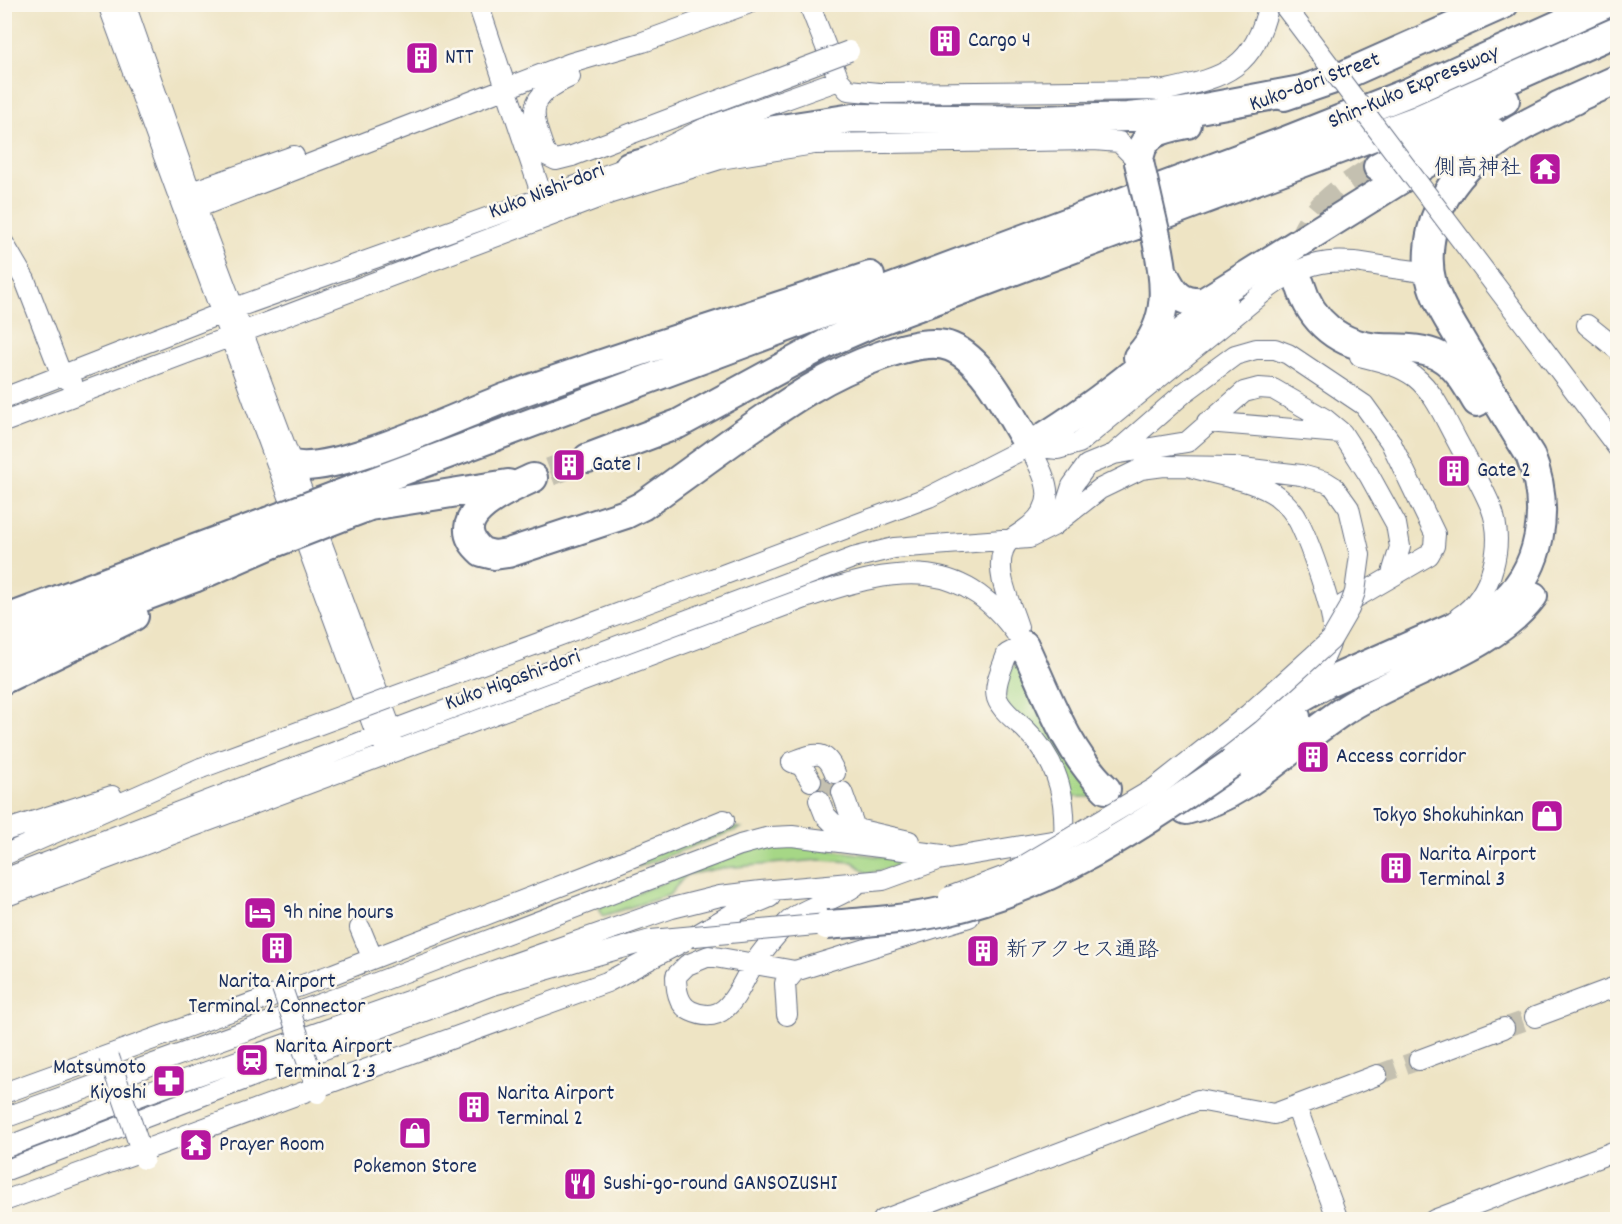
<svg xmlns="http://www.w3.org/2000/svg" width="1622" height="1224" viewBox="0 0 1622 1224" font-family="Dekko,'Klee One',sans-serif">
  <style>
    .green { fill: #a6d786; stroke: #608372; stroke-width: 1.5 }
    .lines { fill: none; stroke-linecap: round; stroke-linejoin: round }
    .minor-tunnel { stroke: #c4c0b0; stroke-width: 20; stroke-dasharray: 20 10; stroke-linecap: butt }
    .highway-tunnel { stroke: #c4c0b0; stroke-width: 28; stroke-dasharray: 28 14; stroke-linecap: butt }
    .minor-casing { stroke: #656e82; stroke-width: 22 }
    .highway-casing { stroke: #656e82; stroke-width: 32 }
    .minor { stroke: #fff; stroke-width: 20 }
    .highway { stroke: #fff; stroke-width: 28 }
    .minor-bridge-casing { stroke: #656e82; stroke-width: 22; stroke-linecap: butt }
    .highway-bridge-casing { stroke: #656e82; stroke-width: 32; stroke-linecap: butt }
    .minor-bridge { stroke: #fff; stroke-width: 20 }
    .highway-bridge { stroke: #fff; stroke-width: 28 }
    .labels { text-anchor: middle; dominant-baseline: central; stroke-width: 5; stroke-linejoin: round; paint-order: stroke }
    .poi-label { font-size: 22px; fill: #1b2f5e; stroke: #fbf7ec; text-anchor: start }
    .street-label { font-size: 22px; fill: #1b2f5e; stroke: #fbf7ec }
  </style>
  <rect width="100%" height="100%" fill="#fbf7ec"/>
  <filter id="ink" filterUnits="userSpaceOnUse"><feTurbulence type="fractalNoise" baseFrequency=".0167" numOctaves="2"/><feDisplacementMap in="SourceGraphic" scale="12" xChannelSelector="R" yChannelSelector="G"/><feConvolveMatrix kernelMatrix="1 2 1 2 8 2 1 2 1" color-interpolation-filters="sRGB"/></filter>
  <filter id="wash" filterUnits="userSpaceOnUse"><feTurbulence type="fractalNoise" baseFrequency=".008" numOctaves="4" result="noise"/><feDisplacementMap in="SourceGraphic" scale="24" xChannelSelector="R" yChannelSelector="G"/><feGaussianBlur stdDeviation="1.35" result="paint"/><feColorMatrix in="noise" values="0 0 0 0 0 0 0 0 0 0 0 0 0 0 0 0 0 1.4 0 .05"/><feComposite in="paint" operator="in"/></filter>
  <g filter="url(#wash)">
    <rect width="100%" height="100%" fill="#eee4c4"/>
    <path class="green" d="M1022 661 1098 797H1073L1072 809 1005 702 1007 669Z
      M721 825 741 828 638 867 645 858Z
      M770 842 912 861 868 874 853 862 820 860 722 868 686 875 669 895 602 916 599 907Z"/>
  </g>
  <g filter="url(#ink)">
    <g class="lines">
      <path class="minor-tunnel" d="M823 777 830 796
        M1504 1028 1535 1017
        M1377 1075 1419 1060"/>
      <path class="highway-tunnel" d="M1300 250C1308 209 1346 188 1378 167
        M550 472 588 458"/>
      <g class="minor-casing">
        <path id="minor" d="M108 4 377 736 385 745
          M125 4 196 208 392 731V743
          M478 4 547 211
          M809 4 839 80 848 90 879 93 1167 90C1227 77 1254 68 1269 4
          M570 77C524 98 531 113 546 155L556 160 572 156
          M180 196 294 156
          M186 212 571 63 643 42 747 4
          M4 244 25 280 62 376 72 382
          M1587 325 1618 350
          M1360 356C1379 361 1399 365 1415 377 1434 392 1444 417 1455 437 1467 460 1481 483 1491 507 1505 543 1493 595 1459 617
          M4 398 235 308 629 167 705 128 839 80
          M4 422 611 193 720 159 814 144 1094 140 1119 142 1139 162
          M1207 422 1341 433
          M1114 454 1185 392 1235 355 1256 349H1275L1288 354 1364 405 1390 441 1435 534 1434 546 1429 555 1343 605
          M1194 468C1220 476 1255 480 1277 496 1286 503 1295 513 1300 524 1310 545 1333 608 1333 629 1331 654 1314 676 1296 691
          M1062 517 1072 486 1087 465 1114 454 1187 442 1244 392 1259 388 1273 389 1325 419 1342 433 1369 475 1396 524 1400 547 1391 577
          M712 579 929 497 1029 446 1058 449 1079 443 1270 287C1326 247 1354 264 1416 271L1425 274 1432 285
          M1018 627C1011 604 995 575 1003 551 1006 541 1013 538 1022 532 1062 505 1047 481 1029 446
          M1024 645 1007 654C1003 666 993 685 997 698 1001 710 1016 721 1025 729 1061 764 1068 804 1063 852
          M792 762C814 754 825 747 835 773
          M792 762 802 766 811 781
          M1201 769 1271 712
          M842 792 855 828
          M819 800 825 815 834 824 909 841
          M4 831 112 796
          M4 855 201 768
          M4 879 377 736 853 558 894 548 1029 538 1053 526 1100 489 1141 469 1164 466 1234 467 1301 475 1326 482 1334 487
          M855 886C836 900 802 908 787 923 776 935 764 949 755 962 739 984 730 1029 691 1011 678 1005 676 989 676 976L687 965 709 956 795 971 969 917
          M4 897 808 597C898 566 966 554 1024 645
          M360 928 372 957
          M693 937 739 910 770 897
          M787 1015 785 983 795 971
          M1535 1017 1618 986
          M1419 1060 1504 1028
          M4 1093 333 974 586 876 724 820
          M1296 1106 1338 1220
          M4 1118 331 1000 740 845 770 837 792 836 943 855
          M4 1148 147 1093 672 908 720 896 761 891 883 880 938 860 1064 839 1104 829 1135 815
          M4 1171 490 986 618 949
          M883 1220 1198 1100 1274 1114 1377 1075
          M1434 1220 1618 1150"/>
      </g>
      <g class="highway-casing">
        <path id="highway" d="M1284 96 1340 77 1504 4
          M1558 106 1618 79
          M1139 162C1141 132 1162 129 1187 124
          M629 167 761 132 853 118 1039 120 1127 117 1183 112 1301 90
          M1378 167 1505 100
          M1164 274C1173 293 1181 304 1204 302L1438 156 1493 132
          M1300 284C1311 322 1340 346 1380 348 1400 349 1421 347 1439 356 1457 366 1467 385 1477 402
          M1138 357C1172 321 1166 281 1156 236
          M1029 446C1099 405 1162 350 1223 298
          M588 458 678 424 829 342 868 325 1417 120 1618 31
          M293 465C336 475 462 414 508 397 627 353 750 317 870 276
          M533 478C507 490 441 517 482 552L494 555 508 553 626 514 642 506C698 467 752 424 810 389 840 371 919 333 951 347 985 361 1010 415 1029 446
          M338 495 1288 140 1407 93 1605 4
          M346 515 370 506 508 484
          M4 620 267 522
          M1024 645C1047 694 1066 751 1106 789
          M4 649 194 578 274 543
          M4 679 134 616
          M1263 719 1328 682 1496 608C1543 572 1551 507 1530 455 1508 420 1487 384 1466 349 1454 328 1439 307 1432 284 1427 266 1428 248 1432 230 1449 160 1516 128 1576 99
          M1232 763 1296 717
          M1186 810C1251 795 1295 740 1351 706 1408 671 1493 650 1533 596"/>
      </g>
      <use href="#minor" class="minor"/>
      <use href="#highway" class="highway"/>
      <g class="minor-bridge-casing">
        <path id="minor-bridge" d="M1283 4 1618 448
          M572 156 849 51
          M201 768 712 579
          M949 897 1008 875 1155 788 1249 714 1331 640 1349 609 1355 592 1360 555 1349 508 1334 487
          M618 949 651 940 838 923
          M282 988 318 1093
          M109 1057 144 1159
          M4 1201 607 982 684 941"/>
      </g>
      <g class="highway-bridge-casing">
        <path id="highway-bridge" d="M1139 162 1156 236
          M267 522 338 495
          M274 543 346 515
          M827 925C866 922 906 920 945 911 1055 886 1141 826 1232 763"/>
      </g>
      <use href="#minor-bridge" class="minor-bridge"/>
      <use href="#highway-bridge" class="highway-bridge"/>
    </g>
  </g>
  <defs>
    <g id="building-square" transform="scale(1.725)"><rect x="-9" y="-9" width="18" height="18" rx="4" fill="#b5179e" stroke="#fbf7ec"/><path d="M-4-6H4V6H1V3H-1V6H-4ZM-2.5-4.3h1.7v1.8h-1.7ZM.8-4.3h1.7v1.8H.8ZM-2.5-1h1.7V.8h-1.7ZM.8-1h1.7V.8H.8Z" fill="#fff"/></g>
    <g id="temple-square" transform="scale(1.725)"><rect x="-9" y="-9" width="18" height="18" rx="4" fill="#b5179e" stroke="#fbf7ec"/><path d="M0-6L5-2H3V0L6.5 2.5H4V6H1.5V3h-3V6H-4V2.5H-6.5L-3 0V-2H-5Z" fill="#fff"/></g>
    <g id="shop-square" transform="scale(1.725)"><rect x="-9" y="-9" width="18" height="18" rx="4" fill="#b5179e" stroke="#fbf7ec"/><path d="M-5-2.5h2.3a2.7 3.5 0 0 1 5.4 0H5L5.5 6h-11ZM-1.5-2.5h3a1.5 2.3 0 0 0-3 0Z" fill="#fff"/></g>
    <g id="hotel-square" transform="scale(1.725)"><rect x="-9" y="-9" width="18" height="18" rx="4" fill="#b5179e" stroke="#fbf7ec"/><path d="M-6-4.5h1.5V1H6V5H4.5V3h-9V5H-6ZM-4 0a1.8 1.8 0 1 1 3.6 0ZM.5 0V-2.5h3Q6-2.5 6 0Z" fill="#fff"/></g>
    <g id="station-square" transform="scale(1.725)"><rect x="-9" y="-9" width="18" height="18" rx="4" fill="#b5179e" stroke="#fbf7ec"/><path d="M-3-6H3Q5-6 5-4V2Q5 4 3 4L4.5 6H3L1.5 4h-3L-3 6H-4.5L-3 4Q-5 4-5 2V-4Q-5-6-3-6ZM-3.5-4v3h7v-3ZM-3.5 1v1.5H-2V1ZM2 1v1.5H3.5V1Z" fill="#fff"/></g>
    <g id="pharmacy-square" transform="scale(1.725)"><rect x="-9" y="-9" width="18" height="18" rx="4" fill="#b5179e" stroke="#fbf7ec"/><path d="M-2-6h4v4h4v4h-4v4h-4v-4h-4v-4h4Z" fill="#fff"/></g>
    <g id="restaurant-square" transform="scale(1.725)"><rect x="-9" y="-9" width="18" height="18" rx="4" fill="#b5179e" stroke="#fbf7ec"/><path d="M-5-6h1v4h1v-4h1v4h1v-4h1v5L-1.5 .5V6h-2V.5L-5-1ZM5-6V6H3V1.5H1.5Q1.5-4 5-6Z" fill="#fff"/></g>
  </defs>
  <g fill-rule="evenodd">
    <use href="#building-square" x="945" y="41"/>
    <use href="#building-square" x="422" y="58"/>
    <use href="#temple-square" x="1545" y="169"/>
    <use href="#building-square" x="569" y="465"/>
    <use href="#building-square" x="1454" y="471"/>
    <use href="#building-square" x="1313" y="757"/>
    <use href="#shop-square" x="1547" y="816"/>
    <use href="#building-square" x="1396" y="868"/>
    <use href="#hotel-square" x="260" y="913"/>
    <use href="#building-square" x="277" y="948"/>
    <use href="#building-square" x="983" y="951"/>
    <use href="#station-square" x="252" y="1060"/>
    <use href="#pharmacy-square" x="169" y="1081"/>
    <use href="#building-square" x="474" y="1107"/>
    <use href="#shop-square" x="415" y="1133"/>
    <use href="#temple-square" x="196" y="1145"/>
    <use href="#restaurant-square" x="580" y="1184"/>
  </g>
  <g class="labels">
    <g class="poi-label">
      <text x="968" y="41">Cargo 4</text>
      <text x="445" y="58">NTT</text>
      <text x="1522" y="169" text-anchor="end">側高神社</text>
      <text x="592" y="465">Gate 1</text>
      <text x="1477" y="471">Gate 2</text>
      <text x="1336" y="757">Access corridor</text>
      <text x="1524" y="816" text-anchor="end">Tokyo Shokuhinkan</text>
      <text x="1419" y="855">Narita Airport<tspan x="1419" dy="25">Terminal 3</tspan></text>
      <text x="283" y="913">9h nine hours</text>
      <text x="1006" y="951">新アクセス通路</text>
      <text x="277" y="982" text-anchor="middle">Narita Airport<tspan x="277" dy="25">Terminal 2 Connector</tspan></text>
      <text x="275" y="1047">Narita Airport<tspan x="275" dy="25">Terminal 2·3</tspan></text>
      <text x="146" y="1068" text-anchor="end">Matsumoto<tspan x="146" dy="25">Kiyoshi</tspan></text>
      <text x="497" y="1094">Narita Airport<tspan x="497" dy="25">Terminal 2</tspan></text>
      <text x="219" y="1145">Prayer Room</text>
      <text x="415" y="1167" text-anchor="middle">Pokemon Store</text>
      <text x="603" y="1184">Sushi-go-round GANSOZUSHI</text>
    </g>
    <g class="street-label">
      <text transform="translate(1315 83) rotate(-20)">Kuko-dori Street</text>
      <text transform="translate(1414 88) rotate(-23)">Shin-Kuko Expressway</text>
      <text transform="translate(547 192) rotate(-21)">Kuko Nishi-dori</text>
      <text transform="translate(513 681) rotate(-20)">Kuko Higashi-dori</text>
    </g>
  </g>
  <rect width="1622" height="1224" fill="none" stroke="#fbf7ec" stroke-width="24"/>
</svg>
